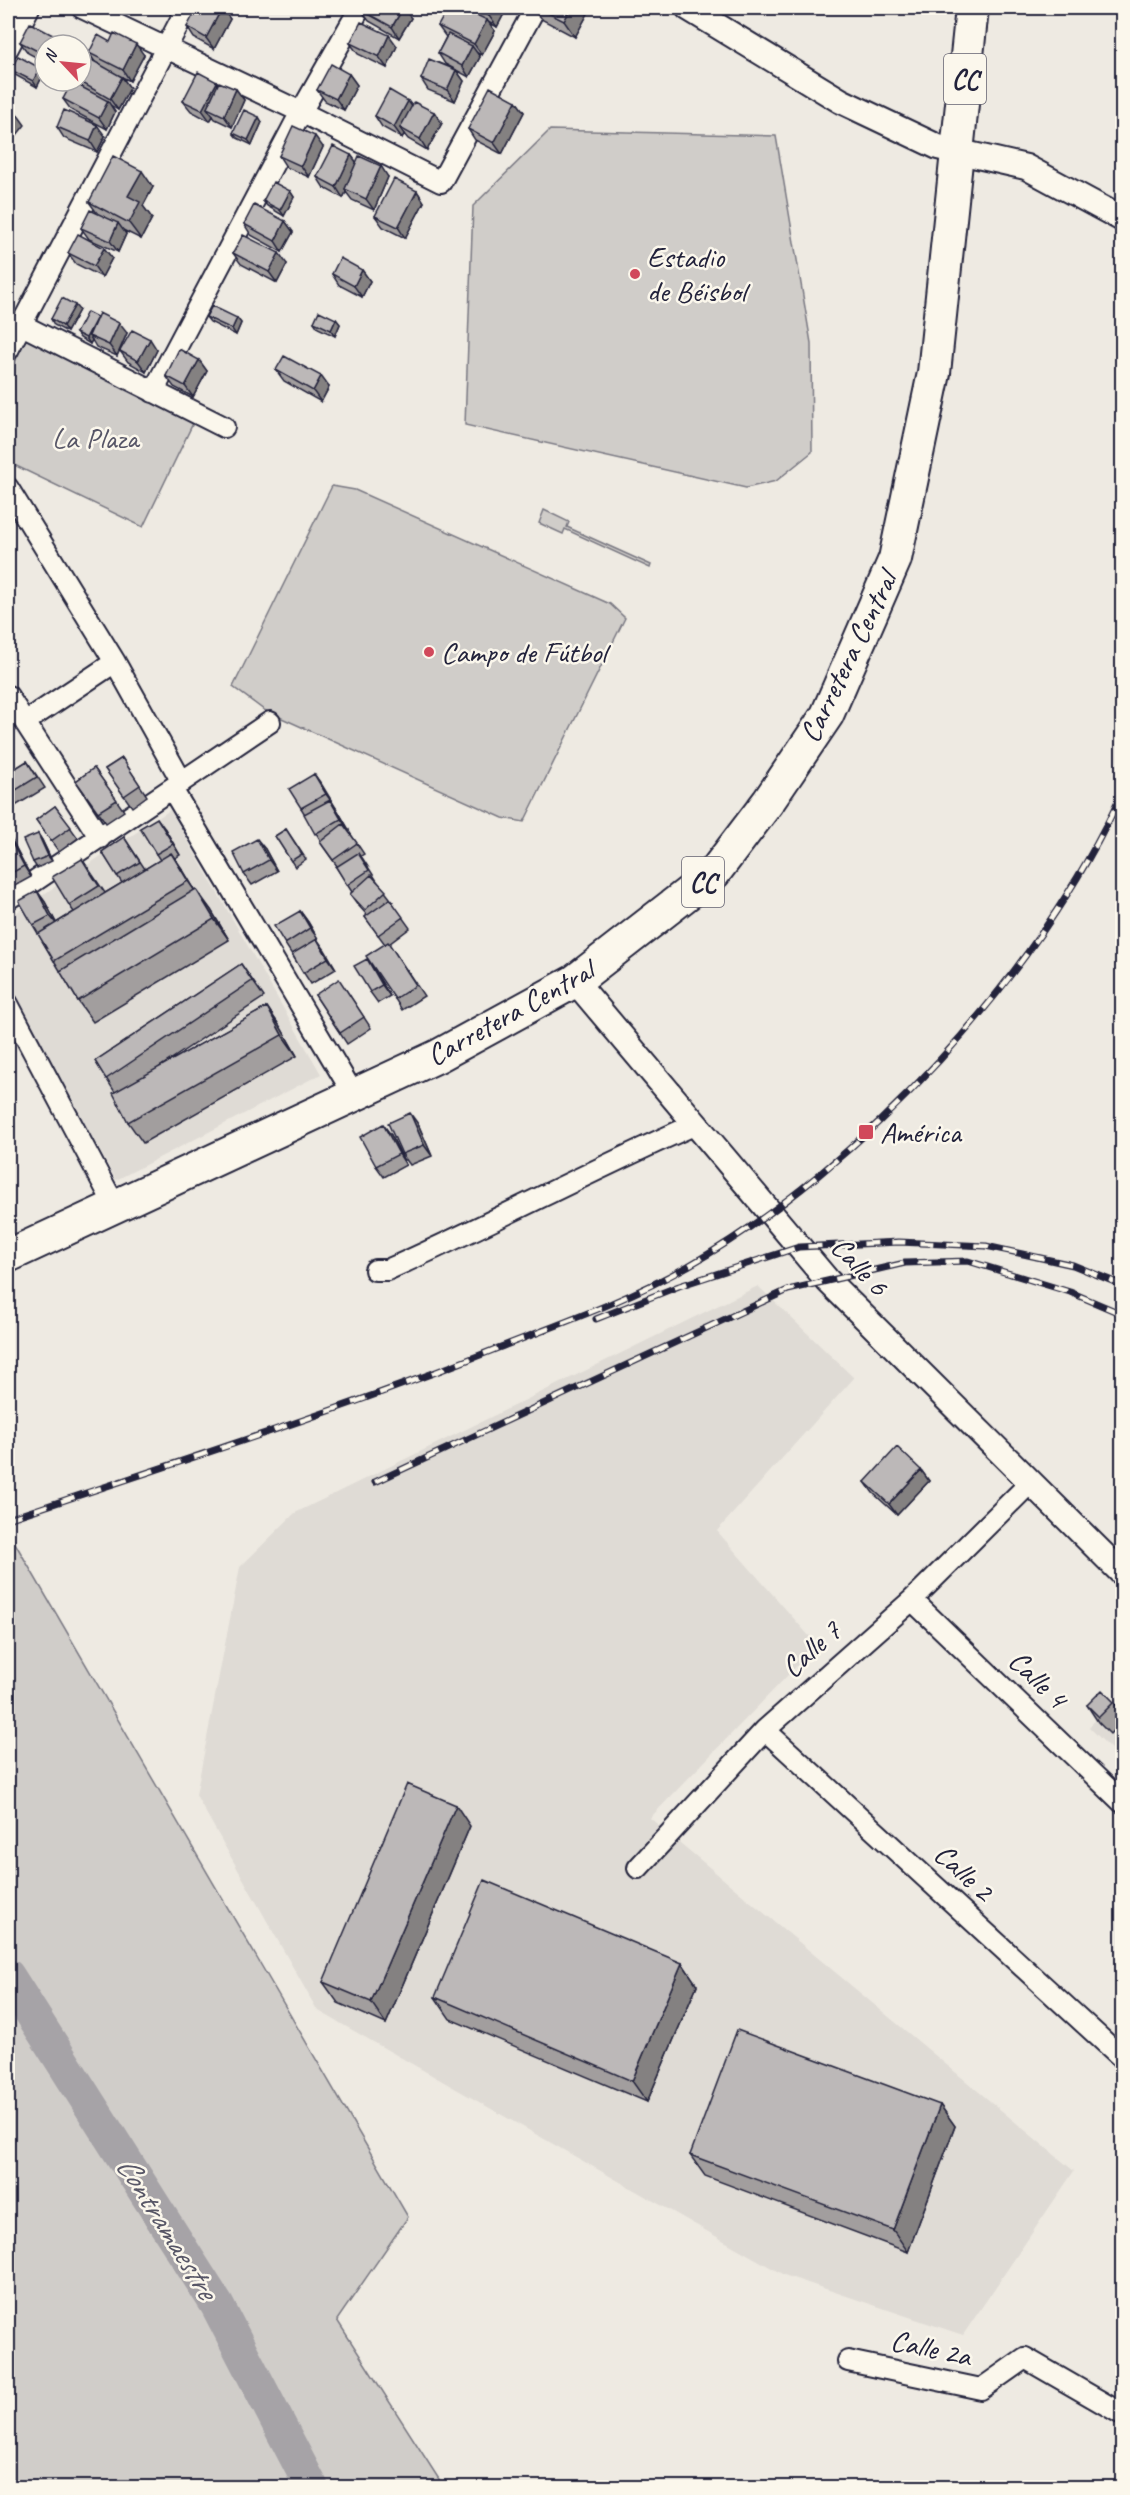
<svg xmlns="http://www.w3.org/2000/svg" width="1130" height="2495" viewBox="0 0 1130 2495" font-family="Caveat,sans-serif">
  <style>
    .built { fill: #dfdbd5 }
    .green { fill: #d0cdc9; stroke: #797882; stroke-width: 1.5 }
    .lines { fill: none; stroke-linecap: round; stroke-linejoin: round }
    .river { stroke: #a6a3a7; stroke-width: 34 }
    .minor-casing { stroke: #22223b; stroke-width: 24 }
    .tertiary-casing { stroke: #22223b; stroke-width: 28 }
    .trunk-casing { stroke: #22223b; stroke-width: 36 }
    .minor { stroke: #fbf7ec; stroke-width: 20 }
    .tertiary { stroke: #fbf7ec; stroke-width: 24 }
    .trunk { stroke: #fbf7ec; stroke-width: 32 }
    .rail-casing { stroke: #22223b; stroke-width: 7 }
    .rail { stroke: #fbf7ec; stroke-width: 4.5; stroke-dasharray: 14; stroke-linecap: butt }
    .wall { fill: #a29e9e; stroke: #22223b; stroke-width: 1.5 }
    .shaded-wall { fill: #848181; stroke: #22223b; stroke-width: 1.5 }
    .building { fill: #bcb8b8; stroke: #22223b; stroke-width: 1.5 }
    .poi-dot { fill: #d1495b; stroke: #fbf7ec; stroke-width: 2 }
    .labels { text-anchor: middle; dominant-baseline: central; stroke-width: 5; stroke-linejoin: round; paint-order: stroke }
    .shield { fill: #fbf7ec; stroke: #636270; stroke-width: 1.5 }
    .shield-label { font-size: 28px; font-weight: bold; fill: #22223b }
    .poi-label { font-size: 30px; fill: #22223b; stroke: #fbf7ec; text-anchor: start }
    .park-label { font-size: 30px; fill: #565566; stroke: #fbf7ec }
    .street-label { font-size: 30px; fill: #22223b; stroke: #fbf7ec }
    .water-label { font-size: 32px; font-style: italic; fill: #575666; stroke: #fbf7ec }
  </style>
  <rect width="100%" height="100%" fill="#eeeae2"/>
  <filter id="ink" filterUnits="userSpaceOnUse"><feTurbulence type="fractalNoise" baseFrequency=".0167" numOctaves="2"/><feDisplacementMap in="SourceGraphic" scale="12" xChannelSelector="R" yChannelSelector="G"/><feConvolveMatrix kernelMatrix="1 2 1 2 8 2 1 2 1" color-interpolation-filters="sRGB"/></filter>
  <g filter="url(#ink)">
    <path class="built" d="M170 810 321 1074 116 1180 8 985V918Z
      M758 1286 854 1378 717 1531 817 1645 650 1818 1074 2171 963 2335 784 2275 317 2010 196 1795 240 1567 295 1513Z
      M1122 1692V1760L1089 1727Z"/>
    <path class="green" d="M550 130 776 136 811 343 812 452 776 481 746 488 465 425 473 206Z
      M26 338 195 419 143 527 8 462V377Z
      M332 486 355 490 610 604 625 618 524 822 503 818 264 710 233 687Z
      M544 510 569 522 567 527 651 565 650 568 565 529 563 534 539 523Z
      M8 1531 408 2217 337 2320 444 2487H8Z"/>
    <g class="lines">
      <path class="river" d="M8 1976 217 2305 312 2488"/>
      <g class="minor-casing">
        <path id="minor" d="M82 8 301 112 441 182 535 8
          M8 48 29 8
          M20 324 224 427
          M8 350 187 8
          M153 392 301 112 360 8
          M8 488 115 662 182 782
          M8 696 100 838
          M25 722 115 662
          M172 789 354 1095
          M8 899 270 722
          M8 1004 115 1206
          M375 1270H387C491 1224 591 1170 696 1124
          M912 1600 1122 1802
          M765 1730 1122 2058
          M638 1868 765 1730 912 1600 1030 1483
          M848 2361 981 2389 1025 2358 1122 2414"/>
      </g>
      <g class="tertiary-casing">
        <path id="tertiary" d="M688 8 841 101 938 147 1026 167 1122 219
          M575 981 828 1281 1122 1573"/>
      </g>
      <g class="trunk-casing">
        <path id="trunk" d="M8 1256 438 1056 575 981 714 873 768 802 827 715 895 559 934 373 972 8"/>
      </g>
      <use href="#minor" class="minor"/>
      <use href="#tertiary" class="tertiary"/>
      <use href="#trunk" class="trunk"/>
      <g class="rail-casing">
        <path id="rail" d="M596 1319 679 1286 799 1247 899 1242 986 1246 1073 1265 1122 1285
          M375 1482 788 1290 905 1263 968 1261 1070 1292 1122 1314
          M8 1519C172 1464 337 1412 498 1348 562 1323 628 1300 688 1266 861 1168 1040 974 1122 793"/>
      </g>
      <use href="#rail" class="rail"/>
    </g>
    <path class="wall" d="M222 8 230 19 214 49 194 38 187 27Z
      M403 8 411 18 399 38 369 21 361 10Z
      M468 8H507L497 27 488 22 495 31 482 55 477 53 480 57 469 77 445 64 438 53 446 37 438 26 472 13Z
      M532 8H591L575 37 541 19Z
      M20 42 68 43 69 45H45V62L28 53Z
      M110 42 144 55 130 81 118 75 122 77 130 88 118 110 110 105 115 112 107 129 71 110 63 99 83 88 78 81 95 62 89 53Z
      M350 43 397 46 387 68 358 54Z
      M11 70 44 73 37 87 15 75Z
      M456 70 464 81 455 101 428 90 421 79Z
      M349 74 357 85 344 110 325 101 317 90Z
      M217 82 218 84 236 89 244 100 232 127 215 119 213 116 210 121 191 111 183 101Z
      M408 101 412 106 434 112 442 123 427 150 408 139 404 134 402 138 382 127 375 116Z
      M516 101 524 112 502 154 475 140 468 129Z
      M262 122 252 145 237 138 233 133Z
      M57 127 105 136 97 152 64 138Z
      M323 147 309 177 286 167 279 156Z
      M351 155 357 163 388 177 374 210 352 200 346 192 343 198 324 188 317 177Z
      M153 187 143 206 152 218 141 239 123 230 126 234 118 252 89 239 81 228 97 213 89 202Z
      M290 191 294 197 284 216 267 206 263 201Z
      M417 191 424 202 405 238 383 227 375 216Z
      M285 221 293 232 282 252 251 235 244 224Z
      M104 248 112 258 102 277 76 264 68 253Z
      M233 253 287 264 277 283 241 264Z
      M362 270 370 281 362 297 339 285 332 274Z
      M79 310 67 332 54 325 51 319Z
      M206 317 237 318 241 323 236 335 210 322Z
      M336 319 340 324 335 336 318 328 314 322Z
      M76 333H127L117 356 96 347 92 340 90 344 80 338Z
      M157 350 146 372 128 362 120 351Z
      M199 360 207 371 193 397 174 387 166 376Z
      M276 370 329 387 321 402 284 381Z
      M8 729 12 737 8 740Z
      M122 758 147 796 132 807 105 769Z
      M27 761 45 788 12 808 8 802V773Z
      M94 768 124 811 106 823 76 781Z
      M314 774 338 811 349 830H348L364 854 361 856 377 881 393 902 392 903 410 928 389 944 424 996 402 1010 395 999 385 944 365 917 367 915 358 905 350 894 352 892 336 867 337 866 320 842 321 841 301 808Z
      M55 806 78 838 59 852 36 820Z
      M165 829 180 855 175 858 195 890 211 910 229 940 93 1022 78 1001 33 925 37 891 45 902 56 923 74 912 69 905 82 859 105 893 122 883 102 852 124 837 145 869 160 860 156 854Z
      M286 829 306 859 295 867 275 836Z
      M8 833 31 877 11 888 8 884Z
      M38 834 42 840 52 861 37 868 33 862Z
      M265 849 277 871 252 885 244 874Z
      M300 911 308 922 318 939 317 940 336 969 311 984 285 944Z
      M367 959 374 970 390 996 378 1003 370 992Z
      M241 964 264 997 158 1068 267 1007 281 1028 297 1056 143 1143 128 1122 115 1092 95 1061Z
      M346 990 371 1028 347 1044 315 995Z
      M418 1124 432 1156 410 1165 402 1154Z
      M391 1135 406 1165 384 1177 376 1166Z
      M921 1470 929 1481 897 1515 873 1493 865 1482Z
      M1114 1702 1122 1714V1721L1110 1734 1098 1722 1087 1705Z
      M470 1826 386 2024 338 2003 323 1982Z
      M682 1963 697 1985 647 2102 450 2019 435 1997Z
      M940 2105 955 2126 908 2252 705 2176 690 2155Z"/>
    <path class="shaded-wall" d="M222 8 230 19 214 49 206 38Z
      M403 8 411 18 399 38 392 27Z
      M493 8H507L497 27 489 16Z
      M571 8H591L575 37 564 21Z
      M487 20 495 31 482 55 474 44Z
      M389 35 397 46 387 68 379 57Z
      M136 44 144 55 130 81 123 70Z
      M472 46 480 57 469 77 462 66Z
      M40 68 44 73 37 87 33 81Z
      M456 70 464 81 455 101 447 90Z
      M349 74 357 85 344 110 336 99Z
      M122 77 130 88 118 110 110 99Z
      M217 82 225 93 207 108 213 116 210 121 202 110Z
      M236 89 244 100 232 127 224 116Z
      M108 101 115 112 107 129 99 118Z
      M408 101 416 112 400 128 404 134 402 138 394 127Z
      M516 101 524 112 502 154 494 143Z
      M434 112 442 123 427 150 420 139Z
      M17 114 25 125 12 141 8 134V126Z
      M259 117 262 122 252 145 248 140Z
      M97 125 105 136 97 152 90 141Z
      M315 136 323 147 309 177 301 166Z
      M8 139 11 144 8 151Z
      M351 155 359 166 345 189 346 192 343 198 336 187Z
      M381 166 388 177 374 210 366 199Z
      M142 171 153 187 143 206 152 218 141 239 129 223 128 196Z
      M290 191 294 197 284 216 280 210Z
      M417 191 424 202 405 238 398 227Z
      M285 221 293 232 282 252 275 241Z
      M118 223 126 234 118 252 110 241Z
      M104 248 112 258 102 277 94 266Z
      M279 253 287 264 277 283 269 272Z
      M362 270 370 281 362 297 354 286Z
      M75 305 79 310 67 332 63 326Z
      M97 317 89 336 92 340 90 344 86 338Z
      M237 318 241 323 236 335 232 329Z
      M336 319 340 324 335 336 331 330Z
      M119 323 127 333 117 356 109 345Z
      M150 339 157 350 146 372 138 361Z
      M199 360 207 371 193 397 185 386Z
      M321 376 329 387 321 402 313 391Z
      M314 774 322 785 334 805 326 794Z
      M330 800 338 811 349 830 341 819Z
      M157 818 165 829 180 855 173 844Z
      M8 833 31 877 24 866 8 836Z
      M38 834 42 840 52 861 48 856Z
      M257 839 265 849 277 871 269 860Z
      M171 853 183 870 199 897 188 881Z
      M196 889 211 910 229 940 214 919Z
      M37 891 45 902 58 926 50 916Z
      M300 911 308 922 318 939 310 928Z
      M317 939 325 950 336 969 328 958Z
      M367 959 374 970 390 996 382 985Z
      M267 1007 281 1028 297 1056 282 1035Z
      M410 1113 418 1124 432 1156 424 1145Z
      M383 1124 391 1135 406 1165 399 1154Z
      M921 1470 929 1481 897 1515 889 1504Z
      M456 1805 470 1826 386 2024 371 2002Z
      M682 1963 697 1985 647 2102 632 2081Z
      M940 2105 955 2126 908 2252 893 2230Z"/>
    <path class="building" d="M197 8H222L206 38 187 27Z
      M363 8H403L392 27 361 10Z
      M448 8H462L487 20 474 44 438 26Z
      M474 8H493L489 16Z
      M538 8H571L564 21Z
      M361 22 389 35 379 57 350 43Z
      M30 23 68 43 67 45H45V55L20 42Z
      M114 33 136 44 123 70 89 53 98 35 110 42Z
      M448 34 472 46 462 66 438 53Z
      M18 56 40 68 33 81 11 70Z
      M90 59 122 77 110 99 79 81H81V75Z
      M429 59 456 70 447 90 421 79Z
      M331 64 349 74 336 99 317 90Z
      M198 72 217 82 202 110 183 101Z
      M72 82 108 101 99 118 63 99Z
      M219 82 236 89 224 116 207 108Z
      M490 87 516 101 494 143 468 129Z
      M389 90 408 101 394 127 375 116Z
      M414 102 434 112 420 139 400 128Z
      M8 106 17 114 8 126Z
      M64 110 97 125 90 141 57 127Z
      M244 110 259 117 248 140 233 133Z
      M293 126 315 136 301 166 279 156Z
      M333 146 351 155 336 187 317 177Z
      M113 156 142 171 128 196 140 202 129 223 89 202Z
      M359 156 381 166 366 199 345 189Z
      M394 179 417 191 398 227 375 216Z
      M273 182 290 191 280 210 263 201Z
      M254 205 285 221 275 241 244 224Z
      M90 210 118 223 110 241 81 228Z
      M78 234 104 248 94 266 68 253Z
      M243 235 279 253 269 272 233 253Z
      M340 258 362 270 354 286 332 274Z
      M62 298 75 305 63 326 51 319Z
      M212 306 237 318 232 329 206 317Z
      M319 311 336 319 331 330 314 322Z
      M87 312 97 317 86 338 76 333Z
      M99 313 119 323 109 345 89 336Z
      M132 330 150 339 138 361 120 351Z
      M179 349 199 360 185 386 166 376Z
      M284 356 321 376 313 391 276 370Z
      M122 758 140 785 124 796 105 769Z
      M27 761 37 777 8 795V773Z
      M94 768 117 800 98 812 76 781Z
      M314 774 326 794 301 808 289 789Z
      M330 800 341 819 315 834 304 814Z
      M55 806 71 827 51 841 36 820Z
      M157 818 173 844 156 854 140 828Z
      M343 824 357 843 333 860 320 842Z
      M286 829 302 854 291 861 275 836Z
      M38 834 48 856 33 862 23 840Z
      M8 836 24 866 8 875Z
      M124 837 140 862 117 876 102 852Z
      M257 839 269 860 244 874 233 852Z
      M171 853 188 881 54 961 38 934Z
      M358 853 369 870 347 885 336 867Z
      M82 859 99 886 69 905 52 877Z
      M371 875 386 891 365 910 350 894Z
      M196 889 214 919 78 1001 60 971Z
      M37 891 50 916 33 925 19 901Z
      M390 899 403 917 378 935 365 917Z
      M300 911 310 928 285 944 274 926Z
      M317 939 328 958 303 973 292 954Z
      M388 942 416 985 395 999 366 956Z
      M367 959 382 985 370 992 354 966Z
      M241 964 252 981 106 1079 95 1061Z
      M339 979 364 1017 340 1033 315 995Z
      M267 1007 282 1035 128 1122 113 1093Z
      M410 1113 424 1145 402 1154 388 1123Z
      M383 1124 399 1154 376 1166 360 1137Z
      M897 1447 921 1470 889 1504 865 1482Z
      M1102 1690 1114 1702 1099 1717 1087 1705Z
      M407 1784 456 1805 371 2002 323 1982Z
      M484 1880 682 1963 632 2081 435 1997Z
      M737 2030 940 2105 893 2230 690 2155Z"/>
  </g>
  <g class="poi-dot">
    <circle cx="635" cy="274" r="6"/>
    <circle cx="429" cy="652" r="6"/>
    <rect x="858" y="1124" width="16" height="16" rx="3"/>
  </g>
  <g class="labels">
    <g class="shield">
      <rect x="944" y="54" width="42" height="50" rx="4.5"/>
      <rect x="682" y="857" width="42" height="50" rx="4.5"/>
    </g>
    <g class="shield-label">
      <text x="965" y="79">CC</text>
      <text x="703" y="882">CC</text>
    </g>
    <g class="poi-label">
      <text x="647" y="257">Estadio<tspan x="647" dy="34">de Béisbol</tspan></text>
      <text x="441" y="652">Campo de Fútbol</text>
      <text x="880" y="1132">América</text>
    </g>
    <g class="park-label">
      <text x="95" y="438">La Plaza</text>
    </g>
    <g class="street-label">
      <text transform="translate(848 657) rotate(-64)">Carretera Central</text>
      <text transform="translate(510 1013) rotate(-29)">Carretera Central</text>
      <text transform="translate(860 1266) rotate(47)">Calle 6</text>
      <text transform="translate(811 1649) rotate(-42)">Calle 7</text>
      <text transform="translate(1038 1679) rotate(44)">Calle 4</text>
      <text transform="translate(964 1872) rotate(43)">Calle 2</text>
      <text transform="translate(931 2348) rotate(12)">Calle 2a</text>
    </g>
    <g class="water-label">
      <text transform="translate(167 2227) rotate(58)">Contramaestre</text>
    </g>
  </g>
  <rect width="1130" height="2495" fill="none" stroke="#fbf7ec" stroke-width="30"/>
  <rect x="15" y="15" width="1100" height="2465" fill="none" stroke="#22223b" stroke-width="2" filter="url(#ink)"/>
  <g transform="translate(63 63) rotate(296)"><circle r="28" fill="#fbf7ec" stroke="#a4a2a5" stroke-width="1.5"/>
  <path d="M0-4.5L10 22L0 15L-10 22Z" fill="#d1495b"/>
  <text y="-9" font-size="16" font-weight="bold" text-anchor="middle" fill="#22223b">N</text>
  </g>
</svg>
